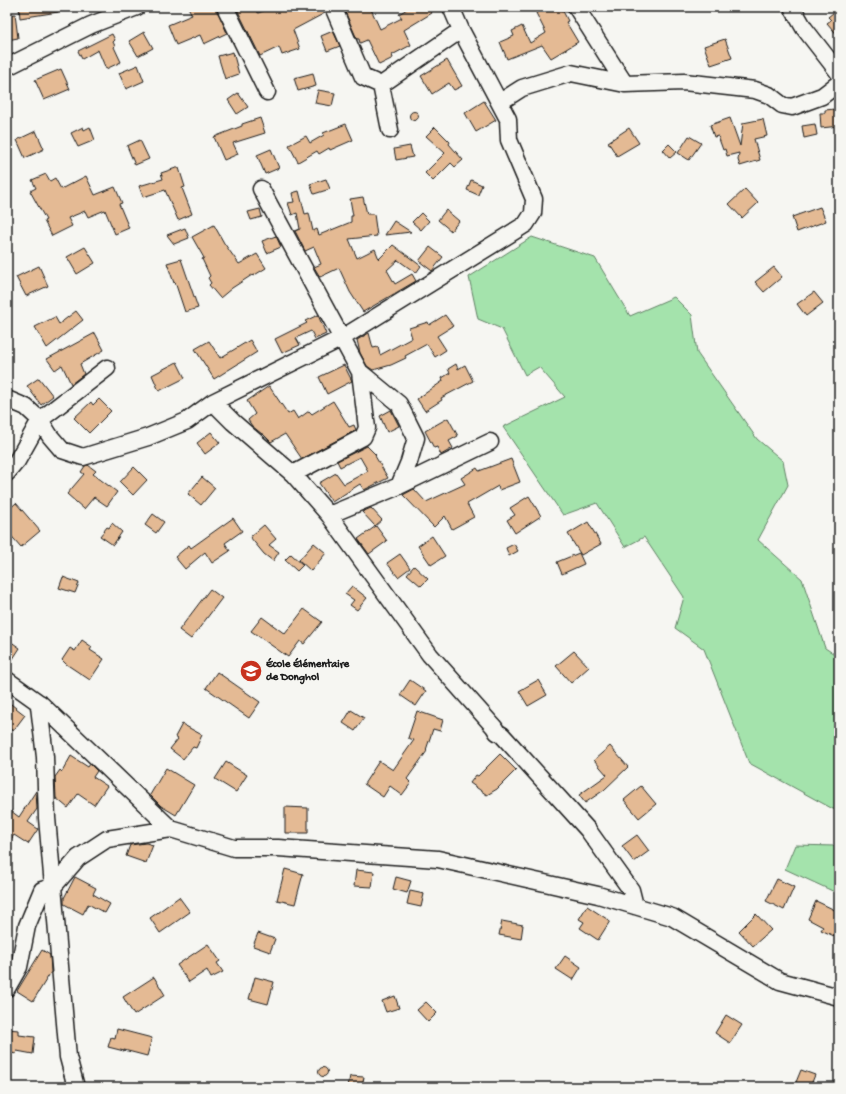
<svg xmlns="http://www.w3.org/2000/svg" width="846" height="1094" viewBox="0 0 846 1094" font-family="'Gochi Hand',sans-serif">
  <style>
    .green { fill: #a4e3ac; stroke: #608064 }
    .building { fill: #e4ba94; stroke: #1c1c1c }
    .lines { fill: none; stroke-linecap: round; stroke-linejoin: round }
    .minor-casing { stroke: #1c1c1c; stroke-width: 19 }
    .minor { stroke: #f6f6f2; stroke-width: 16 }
    .labels { text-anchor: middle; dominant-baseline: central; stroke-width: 3; stroke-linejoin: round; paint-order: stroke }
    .poi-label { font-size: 11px; font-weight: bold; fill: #1c1c1c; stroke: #f6f6f2; text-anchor: start }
  </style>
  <rect width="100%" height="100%" fill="#f6f6f2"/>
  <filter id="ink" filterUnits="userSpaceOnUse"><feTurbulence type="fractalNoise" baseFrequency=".025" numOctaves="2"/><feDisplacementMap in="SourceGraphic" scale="8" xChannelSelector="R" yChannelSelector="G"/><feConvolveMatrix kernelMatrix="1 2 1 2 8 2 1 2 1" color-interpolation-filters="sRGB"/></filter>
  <g filter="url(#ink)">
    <path class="green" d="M532 237 595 258 630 316 674 297 692 315 697 353 757 439 783 461 788 485 758 540 802 579 825 648 839 657V810L833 809 749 763 704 649 675 628 684 597 644 537 625 547 597 503 563 515 503 427 565 397 539 367 525 375 502 329 478 319 469 277Z
      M795 845 835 846 839 853V894L785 869Z"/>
    <path class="building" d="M19 7H57L58 12 20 18Z
      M188 7H216L227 33 204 44 200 35 176 45 168 25 192 15Z
      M241 7H256L258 13 274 7H324L325 13 293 30 300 49 282 55 279 47 260 56 237 9Z
      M343 7H370L380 29 402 18 399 14 410 7H428L432 13 404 30 411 45 392 55 393 58 379 65 367 40 360 43 359 39H357Z
      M549 7H561L568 21 566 22 578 42 551 58 542 45 507 59 500 42 514 36 512 31 522 26 530 43 546 33 536 13Z
      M839 8V37L827 23 831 20 828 17Z
      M15 14 18 38 7 40V15Z
      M333 31 340 46 327 51 321 36Z
      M144 32 153 48 138 56 129 41Z
      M112 34 115 40 113 42 115 46 114 47 121 62 106 69 98 50 82 59 78 51Z
      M725 39 732 58 711 65 704 46Z
      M233 52 239 74 225 79 218 56Z
      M447 60 462 86 454 90 449 83 432 94 421 76Z
      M138 65 144 81 126 89 119 73Z
      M61 69 70 89 44 100 35 80Z
      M313 73 316 86 298 91 294 78Z
      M318 90 335 93 332 106 315 103Z
      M238 93 248 107 237 114 228 100Z
      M484 101 496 120 476 132 465 113Z
      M835 109 836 111H839V126L821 128 820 113H825V110Z
      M409.5 116a4.5 4.5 0 1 1 9 0a4.5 4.5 0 1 1-9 0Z
      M260 118 265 133 233 143 238 154 224 160 214 137 242 126V124Z
      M730 118 740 146 743 123 763 119 767 136 754 139 760 160 740 166 738 160 739 153 727 156 725 149 723 150 718 136 714 137 710 125Z
      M346 124 353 140 330 150 329 148 319 154 317 151 298 162 289 145 306 136 310 143 324 135 323 133Z
      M815 124 817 135 804 138 802 126Z
      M83 127 84 130 90 127 95 140 78 147 71 133Z
      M435 127 450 142 449 144 463 160 455 167 451 163 433 181 425 173 445 153 426 136Z
      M629 128 639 143 617 156 608 142Z
      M36 131 44 149 25 158 17 140Z
      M689 136 701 143 689 160 678 153Z
      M140 140 149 159 135 165 127 146Z
      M669 144 677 152 670 158 663 150Z
      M410 146 413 157 396 160 394 149Z
      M271 149 279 168 265 174 257 155Z
      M176 168H179L185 187 182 188 192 214 178 220 165 190 143 197 139 186 163 179 161 173Z
      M46 174 50 181 55 178 61 189 86 176 95 195 115 187 122 203 119 204 129 228 115 234 105 210 88 217 85 211 68 218 72 226 52 236 44 221 46 220 30 191 36 188 32 180Z
      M326 179 330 189 314 194 310 184Z
      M471 180 482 185 478 195 467 190Z
      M745 189 758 203 742 218 729 204Z
      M299 191 305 214 309 213 313 231 317 229 319 235 351 222V216H353L350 199 363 197 367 214H374L377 236 349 239 357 258 375 249 379 259 393 245 421 266 416 273 398 260 387 270 395 284 412 274 416 281 363 312 350 292 339 268 320 277 314 267 321 264 314 247 305 251 295 231 300 229 297 213 292 215 288 203 294 202 292 193Z
      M820 207 826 221 797 232 792 217Z
      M260 209 262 217 251 220 248 212Z
      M446 210 459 221 451 231 438 220Z
      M421 213 429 221 421 230 412 222Z
      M394 221 411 232 385 235Z
      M214 225 224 243 239 264 257 254 266 268 253 276 252 275 232 288 220 298 209 285 211 283 208 278 210 276 202 259 204 258 192 237Z
      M185 228 189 238 174 244 167 235Z
      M276 236 281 247 267 253 262 241Z
      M85 247 95 263 77 274 67 257Z
      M430 247 443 257 432 271 419 261Z
      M181 259 198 308 185 312 175 282 174 283 167 263Z
      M39 266 48 286 26 296 16 277Z
      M774 267 782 277 764 292 755 282Z
      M814 292 823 303 806 316 797 304Z
      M76 311 83 320 47 348 35 327 55 317 59 324Z
      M318 315 326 334 315 339 311 331 296 338 300 345 282 353 275 339 307 323 305 321Z
      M445 315 453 326 437 336 446 350 435 357 427 344 405 356 406 358 391 365 373 370 367 366 360 353 357 340 369 333 373 348 378 347 380 355 412 338 409 328 428 322 429 325Z
      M95 333 104 350 80 364 84 374 71 384 62 365 55 370 47 359Z
      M250 340 257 352 214 379 195 349 209 341 220 358Z
      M177 362 185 378 159 391 152 375Z
      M456 364 458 369 465 365 473 381 441 398 442 400 425 411 417 399 443 381 442 378 450 373 448 369Z
      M344 365 352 381 327 394 319 377Z
      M39 378 53 396 41 405 27 386Z
      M269 386 288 414 293 411 298 419 309 411 312 414 333 401 349 427 354 425 356 430 302 459 285 434 271 442 263 434H262L252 426 248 420 255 414 247 401Z
      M99 399 111 411 89 433 74 418 91 402 93 405Z
      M391 410 399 426 387 432 380 416Z
      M448 418 458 436 449 441 453 448 441 455 437 447 434 448 425 431Z
      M211 432 220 443 205 454 197 443Z
      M367 446 376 455 375 456 388 478 364 490 360 484 332 502 319 483 336 473 344 484 368 471 360 457 340 467 337 461Z
      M511 459 520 482 499 490 498 486 467 504 474 517 452 529 445 516 434 527 403 495 414 489 426 502 465 484 461 478 477 468 479 471Z
      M88 465 96 471 93 474 117 492 107 506 94 497 84 509 67 494 84 474 81 472 85 466Z
      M134 467 147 480 133 495 120 482Z
      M202 477 215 488 201 505 188 494Z
      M529 496 541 516 515 533 507 520 515 515 510 508Z
      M16 503 40 531 21 547 7 531V511Z
      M371 508 382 520 375 526 362 512Z
      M153 514 164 522 156 533 145 525Z
      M233 518 242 531 225 543 230 551 212 563 205 552 185 569 175 557 189 545 191 548Z
      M588 522 601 544 581 555 568 534Z
      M112 523 122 532 113 545 100 536 107 527 109 528Z
      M264 525 276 539 269 545 279 552 273 561 264 554 250 537Z
      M376 526 387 541 369 554 358 539Z
      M432 536 445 556 431 565 418 546Z
      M314 543 326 553 311 571 299 560Z
      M514 544 518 551 509 556 506 548Z
      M579 553 584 564 562 574 557 562Z
      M291 554 303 565 297 571 285 560Z
      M400 554 410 568 398 577 387 563Z
      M414 566 428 579 421 586 407 574Z
      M63 577 79 583 75 593 59 588Z
      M352 586 367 598 357 610 350 605 354 600 345 594Z
      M210 589 222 598 191 639 179 630Z
      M304 609 322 622 304 644 300 641 288 657 251 631 262 617 285 634Z
      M7 639 20 648 7 668Z
      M82 640 92 647 90 650 104 659 90 680 66 664 62 660 70 648 75 651Z
      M574 651 589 667 571 683 556 666Z
      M217 672 260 702 249 718 206 688Z
      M410 680 426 691 416 706 400 695Z
      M538 680 547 695 528 706 519 691Z
      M7 701 25 715 13 731 7 726Z
      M351 710 364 718 355 731 343 723Z
      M417 711 443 720 440 731 433 729 426 750 427 751 407 779 411 783 402 795 390 786 383 797 364 784 379 761 393 770 414 740 408 738Z
      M182 724 202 735 196 748 193 747 183 759 170 749 178 739 175 737Z
      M610 746 628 767 604 790 585 803 579 795 607 775 594 760Z
      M500 754 516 770 497 789 487 795 470 783 476 775 478 776Z
      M71 756 88 767 90 764 97 771 93 777 107 786 94 805 78 794 68 808 56 798 55 777 60 770 62 772Z
      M226 762 247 775 236 792 215 779Z
      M166 768 194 785 176 815 161 806 150 795Z
      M641 786 656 804 639 818 624 800Z
      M36 791 37 809 28 822 38 829 28 844 14 835 7 845V808L19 817Z
      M285 807 308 808V833H285Z
      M637 835 649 851 634 862 622 846Z
      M146 843 153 845 146 863 126 856 130 845Z
      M285 869 303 874 295 904 277 900Z
      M356 870 374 872 372 887 354 886Z
      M75 877 96 888 93 894 110 904 105 913 88 904 83 914 64 904V898Z
      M396 877 411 881 407 893 393 889Z
      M777 879 794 887 784 910 766 901Z
      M410 891 424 894 421 907 407 904Z
      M179 897 190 912 160 933 150 918Z
      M816 901 839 912V924L834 936 821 930 823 927 808 919Z
      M587 906 610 921 598 940 580 928 584 922 579 919Z
      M756 914 771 930 753 946 739 931Z
      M502 921 523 925 521 939 499 935Z
      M258 933 275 939 270 952 253 946Z
      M208 944 220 961 217 963 223 972 211 978 207 970 189 982 177 965Z
      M42 950 50 955 51 972 33 1001 17 991Z
      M565 956 581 967 573 980 556 969Z
      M154 977 165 995 134 1015 123 997Z
      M255 977 274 982 268 1004 249 999Z
      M395 996 399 1008 386 1012 382 1001Z
      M426 1002 437 1013 428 1022 417 1010Z
      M726 1015 742 1025 730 1043 715 1033Z
      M7 1029 19 1030V1035L35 1037 33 1054 17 1051 16 1054 7 1052Z
      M117 1029 152 1038 147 1056 124 1050V1051L108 1047 111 1037 115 1038Z
      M318.5 1072a4.5 4.5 0 1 1 9 0a4.5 4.5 0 1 1-9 0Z
      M801 1070 815 1075 810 1087H794Z
      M350 1076 364 1077 362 1087 348 1086Z"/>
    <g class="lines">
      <g class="minor-casing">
        <path id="minor" d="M225 7 267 92
          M333 7 363 77 381 85 461 30
          M576 7 625 84
          M792 7 804 28 839 73
          M7 67 91 25 137 7
          M381 85 390 130
          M500 102 522 88 571 73 625 84 684 82 755 90 769 95 782 105 792 107 822 96 839 83
          M261 189 360 372 399 404 416 438 409 462 399 486
          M7 399 26 407 40 420 50 436 62 450 83 457 148 437 187 421 213 402 342 338 526 224 533 213 534 199 509 140 508 119 461 30 451 7
          M213 402 233 422 293 474 329 515 430 655 494 727 497 732 502 735 588 830 631 890 635 906
          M7 473 17 461 40 420 107 368
          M293 474 363 437 367 428 360 372
          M329 515 399 486 490 442
          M7 680 42 705 171 829 234 848H278L438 859 598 895 672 917 780 981 839 997
          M40 703 39 706 45 757 47 818 68 1057 76 1087
          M7 988 19 967 27 926 42 890 53 887 78 858 107 839 171 829"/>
      </g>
      <use href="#minor" class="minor"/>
    </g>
  </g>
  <defs>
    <g id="school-disc" transform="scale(1.15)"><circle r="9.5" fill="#c8321e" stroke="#f6f6f2"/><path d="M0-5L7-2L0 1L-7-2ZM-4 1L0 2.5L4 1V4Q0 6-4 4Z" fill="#fff"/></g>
  </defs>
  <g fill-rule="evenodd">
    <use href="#school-disc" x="251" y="671"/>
  </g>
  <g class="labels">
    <g class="poi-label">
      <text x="266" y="665">École Élémentaire<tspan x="266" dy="13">de Donghol</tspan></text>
    </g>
  </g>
  <rect width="846" height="1094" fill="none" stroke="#f6f6f2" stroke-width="24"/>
  <rect x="12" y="12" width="822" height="1070" fill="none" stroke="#1c1c1c" stroke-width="1.5" filter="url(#ink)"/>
</svg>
